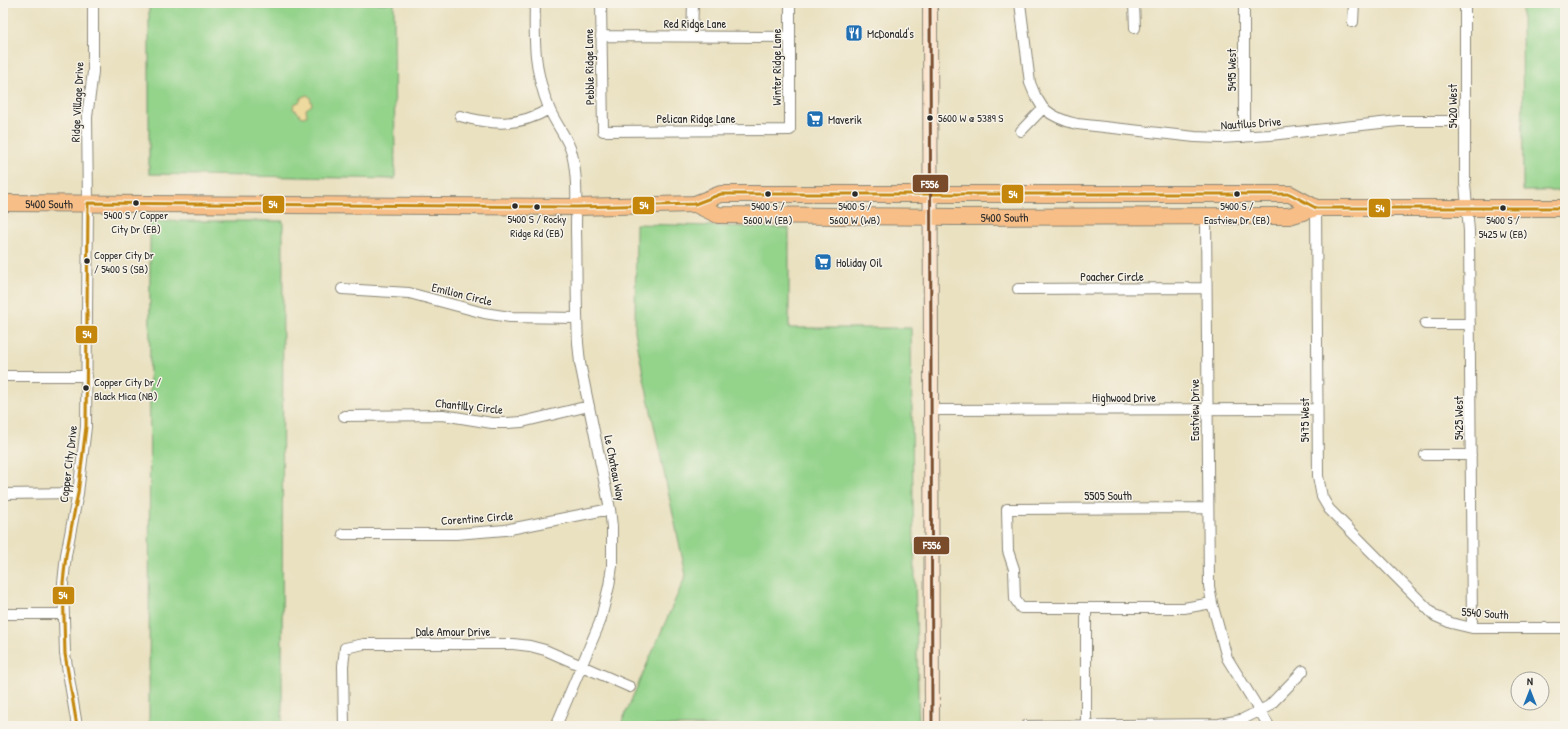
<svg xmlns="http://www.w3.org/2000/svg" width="1568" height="729" viewBox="0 0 1568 729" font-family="'Patrick Hand',sans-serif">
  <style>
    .green { fill: #93d38a; stroke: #5f7f5a }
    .sand { fill: #eeda9e; stroke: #8c8264 }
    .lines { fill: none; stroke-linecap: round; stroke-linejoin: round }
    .minor-casing { stroke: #8a8676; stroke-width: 12 }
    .secondary-casing { stroke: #8a8676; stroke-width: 16 }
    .primary-casing { stroke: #8a8676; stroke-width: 18 }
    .minor { stroke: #fff; stroke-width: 10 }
    .secondary { stroke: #fce5cf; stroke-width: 14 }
    .primary { stroke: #f7be87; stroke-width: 16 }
    .bus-1-casing { stroke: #f7f3e8; stroke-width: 6 }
    .bus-2-casing { stroke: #f7f3e8; stroke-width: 6 }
    .bus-1 { stroke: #c4870b; stroke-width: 3 }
    .bus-2 { stroke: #7a4b2a; stroke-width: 3 }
    .bus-dot { fill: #2b2b2b; stroke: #f7f3e8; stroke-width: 1.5 }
    .labels { text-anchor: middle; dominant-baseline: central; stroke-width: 3; stroke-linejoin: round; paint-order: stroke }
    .bus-label { font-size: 11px; fill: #2b2b2b; stroke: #f7f3e8 }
    .street-label { font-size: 12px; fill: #2b2b2b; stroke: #f7f3e8 }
    .poi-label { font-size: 12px; fill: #2b2b2b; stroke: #f7f3e8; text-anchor: start }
    .line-badge { stroke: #f7f3e8; stroke-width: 1.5 }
    .badge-label { font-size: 11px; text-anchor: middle; font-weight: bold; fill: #fff }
  </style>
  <rect width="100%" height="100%" fill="#f7f3e8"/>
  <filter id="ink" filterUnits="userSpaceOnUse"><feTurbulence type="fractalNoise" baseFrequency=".025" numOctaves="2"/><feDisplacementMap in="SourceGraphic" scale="8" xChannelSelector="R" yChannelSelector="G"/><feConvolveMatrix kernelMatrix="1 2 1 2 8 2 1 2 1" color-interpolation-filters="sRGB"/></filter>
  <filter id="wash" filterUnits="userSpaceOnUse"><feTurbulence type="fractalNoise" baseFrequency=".012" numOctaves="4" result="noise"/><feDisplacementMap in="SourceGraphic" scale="16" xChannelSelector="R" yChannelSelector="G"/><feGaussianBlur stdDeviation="0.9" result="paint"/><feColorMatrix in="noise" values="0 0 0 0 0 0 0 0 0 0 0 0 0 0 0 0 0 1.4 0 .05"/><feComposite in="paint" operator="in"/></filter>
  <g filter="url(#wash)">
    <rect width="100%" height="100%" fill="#eae1c1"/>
    <path class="green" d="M149 3H394L395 179 149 174Z
      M1522 3H1565V191H1523Z
      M150 221H283L282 726H149Z
      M636 224 789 228V328H911L913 503 919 726H620L686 575 644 379 635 331Z"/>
    <path class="sand" d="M307 95 310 97 312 105 306 109 307 116 301 117 297 111 293 109 294 104 299 102 302 97Z"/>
  </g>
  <g filter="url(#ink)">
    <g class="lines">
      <g class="minor-casing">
        <path id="minor" d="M535 3C534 42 534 71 549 108 555 124 568 137 572 154 578 178 576 205 576 230 577 267 576 305 578 343L580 363 610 509 612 527V566L609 586 600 622 556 726
          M601 3 603 131 790 130V3
          M1020 3 1030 83 1035 95 1043 108
          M1134 3 1135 28
          M1244 3V137
          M1465 3V183L1469 231 1472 628
          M1353 22 1354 3
          M601 36 789 37
          M692 36 693 3
          M460 116C492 125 519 127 549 109
          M1021 131 1043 108C1054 117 1063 121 1077 124L1195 137 1221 138 1270 135 1399 121H1465
          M1316 208 1318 476 1322 497 1329 509 1435 616 1451 623 1472 628H1565
          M1206 217 1209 586 1212 603 1227 658 1269 726
          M342 289 409 293 484 313 510 317 577 318
          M1018 289 1206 288
          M1425 324H1470
          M3 376H87
          M932 410 1317 409
          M344 416 443 415 492 423H507L522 422 589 406
          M1425 455H1471
          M3 494 78 493
          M1208 508 1007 509 1008 551 1014 569 1015 599 1021 608H1184L1212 603
          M343 534H456L505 530 610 509
          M1086 608V726
          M3 614H63
          M77 726 65 654 63 583 66 555 78 493 86 427 88 203 87 117 93 72V3
          M344 726 343 666 345 648 364 644H513L530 646 545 650 630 687
          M1026 726 1219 724 1241 720 1269 706 1303 671"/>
      </g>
      <g class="secondary-casing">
        <path id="secondary" d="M930 3 932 726"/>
      </g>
      <g class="primary-casing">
        <g id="primary">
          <path id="s1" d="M3 203 577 207 695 204 721 194H1290L1316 208"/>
          <path id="s2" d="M695 204 718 215 955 217 1289 216 1316 208H1565"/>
        </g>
      </g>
      <use href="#minor" class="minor"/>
      <use href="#secondary" class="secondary"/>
      <use href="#primary" class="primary"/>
      <g class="bus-1-casing">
        <path id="bus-1" d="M88 203 577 207 695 204 721 194H1290L1316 208H1565
          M77 726 65 654 63 583 66 555 78 493 86 427 88 203"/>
      </g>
      <g class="bus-2-casing">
        <path id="bus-2" d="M930 3 932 726"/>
      </g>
      <use href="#bus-1" class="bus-1"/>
      <use href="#bus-2" class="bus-2"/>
    </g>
  </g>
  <defs>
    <g id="restaurant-square" transform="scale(0.9)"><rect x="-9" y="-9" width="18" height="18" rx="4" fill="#1f6fb2" stroke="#f7f3e8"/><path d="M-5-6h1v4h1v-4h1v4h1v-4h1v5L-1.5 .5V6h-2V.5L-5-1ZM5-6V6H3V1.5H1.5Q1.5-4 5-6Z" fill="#fff"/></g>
    <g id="supermarket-square" transform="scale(0.9)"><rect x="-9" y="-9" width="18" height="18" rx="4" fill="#1f6fb2" stroke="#f7f3e8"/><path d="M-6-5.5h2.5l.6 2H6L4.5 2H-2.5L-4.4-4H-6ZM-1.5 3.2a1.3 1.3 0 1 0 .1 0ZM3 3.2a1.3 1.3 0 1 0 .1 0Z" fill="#fff"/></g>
  </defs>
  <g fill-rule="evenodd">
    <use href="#restaurant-square" x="854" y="33"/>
    <use href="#supermarket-square" x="815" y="119"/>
    <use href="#supermarket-square" x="823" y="262"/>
  </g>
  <g class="bus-dot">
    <circle cx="930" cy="118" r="3.5"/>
    <circle cx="768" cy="194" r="3.5"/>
    <circle cx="855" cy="194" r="3.5"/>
    <circle cx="1237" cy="194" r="3.5"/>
    <circle cx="136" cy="203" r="3.5"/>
    <circle cx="515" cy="206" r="3.5"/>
    <circle cx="537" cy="207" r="3.5"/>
    <circle cx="1503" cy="208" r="3.5"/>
    <circle cx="87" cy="261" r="3.5"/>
    <circle cx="86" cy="388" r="3.5"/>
  </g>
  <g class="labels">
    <g class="bus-label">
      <text x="938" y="118" text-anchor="start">5600 W @ 5389 S</text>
      <text x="768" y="206">5400 S /<tspan x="768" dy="14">5600 W (EB)</tspan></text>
      <text x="855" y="206">5400 S /<tspan x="855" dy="14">5600 W (WB)</tspan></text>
      <text x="1237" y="206">5400 S /<tspan x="1237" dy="14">Eastview Dr (EB)</tspan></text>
      <text x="136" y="215">5400 S / Copper<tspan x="136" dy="14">City Dr (EB)</tspan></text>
      <text x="537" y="219">5400 S / Rocky<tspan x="537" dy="14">Ridge Rd (EB)</tspan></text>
      <text x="1503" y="220">5400 S /<tspan x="1503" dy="14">5425 W (EB)</tspan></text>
      <text x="94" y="255" text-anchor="start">Copper City Dr<tspan x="94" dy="14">/ 5400 S (SB)</tspan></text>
      <text x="94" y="382" text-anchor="start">Copper City Dr /<tspan x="94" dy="14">Black Mica (NB)</tspan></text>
    </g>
    <g class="street-label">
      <text x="695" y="23">Red Ridge Lane</text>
      <text transform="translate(589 67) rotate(-91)">Pebble Ridge Lane</text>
      <text transform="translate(776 67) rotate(-90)">Winter Ridge Lane</text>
      <text transform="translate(1231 70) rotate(-90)">5495 West</text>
      <text transform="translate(77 102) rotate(-87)">Ridge Village Drive</text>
      <text transform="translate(1452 106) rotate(-90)">5420 West</text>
      <text x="696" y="118">Pelican Ridge Lane</text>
      <text transform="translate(1251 123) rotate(-4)">Nautilus Drive</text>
      <text stroke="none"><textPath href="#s1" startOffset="46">5400 South</textPath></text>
      <text stroke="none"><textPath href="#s2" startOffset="312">5400 South</textPath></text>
      <text x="1112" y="276">Poacher Circle</text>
      <text transform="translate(462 294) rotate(14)">Emilion Circle</text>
      <text x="1124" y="397">Highwood Drive</text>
      <text transform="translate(469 406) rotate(6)">Chantilly Circle</text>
      <text transform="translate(1194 410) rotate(-90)">Eastview Drive</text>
      <text transform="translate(1458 418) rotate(-90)">5425 West</text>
      <text transform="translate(1304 420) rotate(-90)">5475 West</text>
      <text transform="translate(68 464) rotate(-83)">Copper City Drive</text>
      <text transform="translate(615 468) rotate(79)">Le Chateau Way</text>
      <text x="1108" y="495">5505 South</text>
      <text transform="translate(477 518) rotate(-4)">Corentine Circle</text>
      <text transform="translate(1485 613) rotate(4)">5540 South</text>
      <text x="453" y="631">Dale Amour Drive</text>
    </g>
    <g class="poi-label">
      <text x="867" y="33">McDonald's</text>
      <text x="828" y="119">Maverik</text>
      <text x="836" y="262">Holiday Oil</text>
    </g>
  </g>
  <g class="line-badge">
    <rect x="912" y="174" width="37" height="19" rx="4" fill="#7a4b2a"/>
    <rect x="1001" y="184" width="23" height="20" rx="4" fill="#c4870b"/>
    <rect x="262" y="195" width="23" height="19" rx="4" fill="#c4870b"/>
    <rect x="632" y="196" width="23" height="19" rx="4" fill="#c4870b"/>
    <rect x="1368" y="198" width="23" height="20" rx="4" fill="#c4870b"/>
    <rect x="75" y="325" width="23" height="19" rx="4" fill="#c4870b"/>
    <rect x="913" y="536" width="37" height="19" rx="4" fill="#7a4b2a"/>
    <rect x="52" y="586" width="23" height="19" rx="4" fill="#c4870b"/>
  </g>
  <g class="badge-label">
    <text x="930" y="188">F556</text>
    <text x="1013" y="198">54</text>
    <text x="273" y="208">54</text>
    <text x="644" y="209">54</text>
    <text x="1380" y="212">54</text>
    <text x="87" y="338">54</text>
    <text x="932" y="549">F556</text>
    <text x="63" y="599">54</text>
  </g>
  <rect width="1568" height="729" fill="none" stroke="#f7f3e8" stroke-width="16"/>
  <g transform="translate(1530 691)"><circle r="19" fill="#f7f3e8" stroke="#a5a39c"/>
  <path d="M0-3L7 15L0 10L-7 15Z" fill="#1f6fb2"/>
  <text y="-6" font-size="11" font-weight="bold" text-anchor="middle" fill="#2b2b2b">N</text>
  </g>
</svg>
